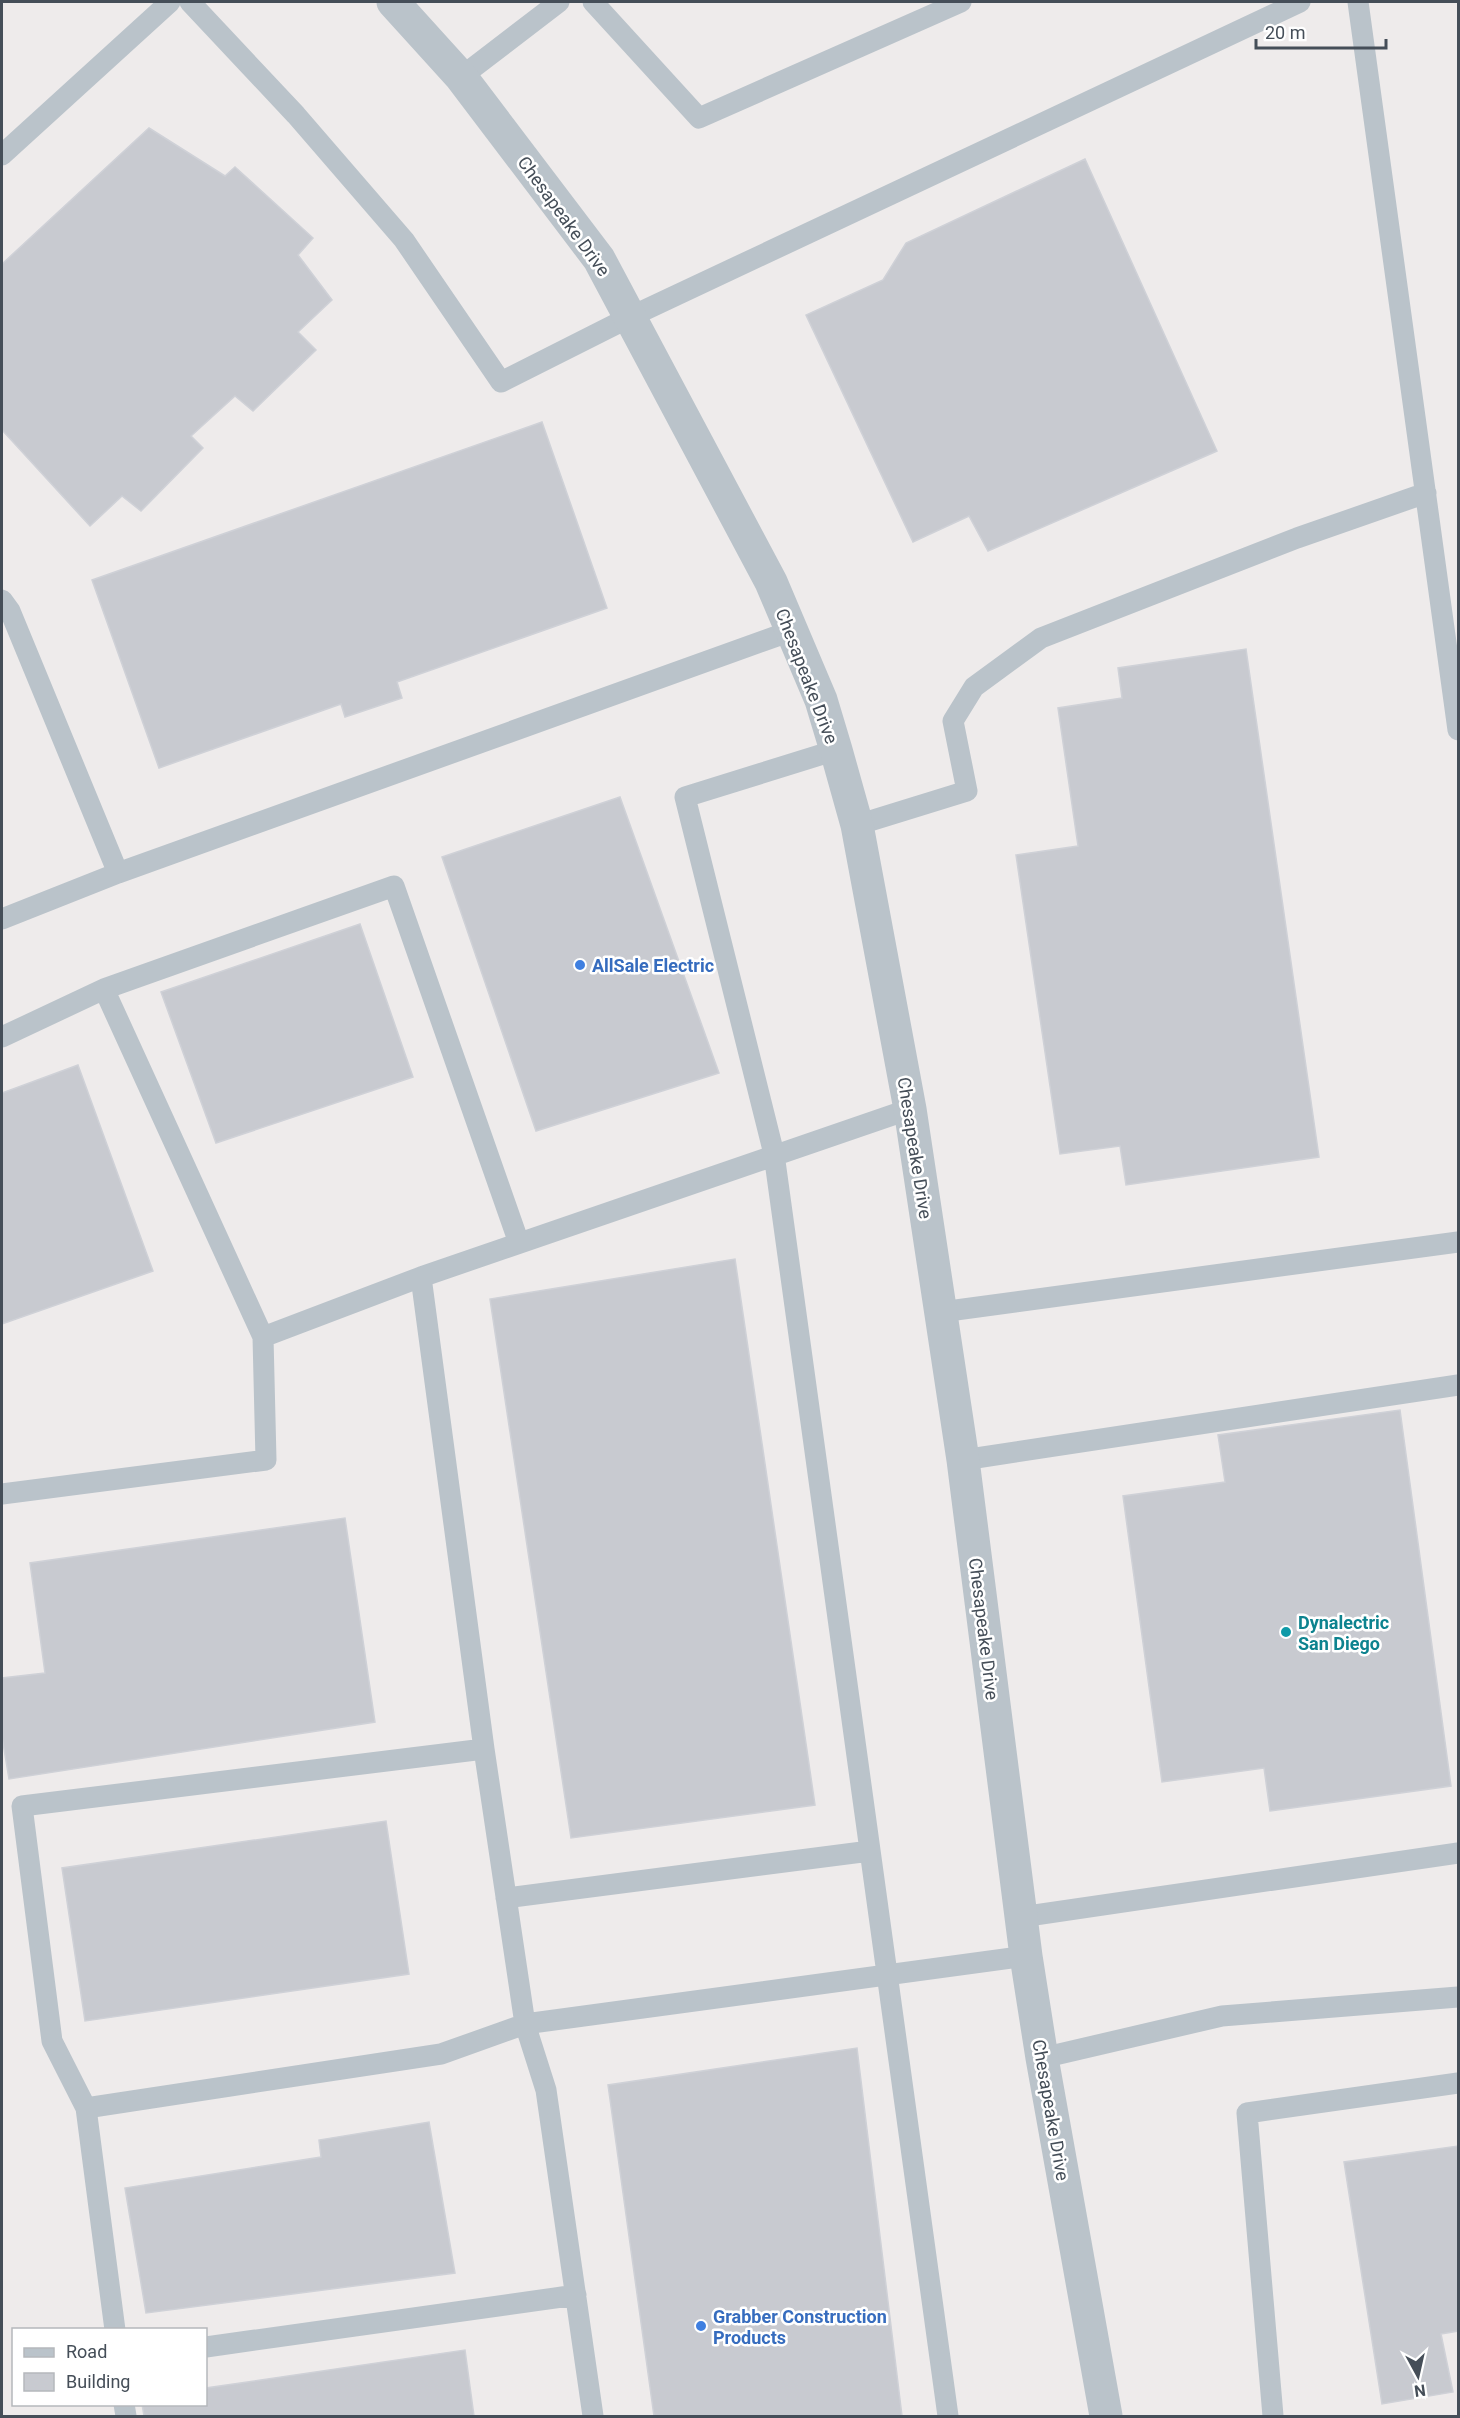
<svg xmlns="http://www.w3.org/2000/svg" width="1460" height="2418" viewBox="0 0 1460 2418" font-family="Roboto,sans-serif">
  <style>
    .building { fill: #c8cad0; stroke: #cfd1d7; stroke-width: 1.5 }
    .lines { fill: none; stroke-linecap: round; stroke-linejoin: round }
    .service { stroke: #bac3ca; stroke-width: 21 }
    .tertiary { stroke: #bac3ca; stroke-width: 33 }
    .shop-dot { fill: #3f7fe0; stroke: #fff; stroke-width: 2 }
    .culture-dot { fill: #0f9aa8; stroke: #fff; stroke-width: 2 }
    .labels { text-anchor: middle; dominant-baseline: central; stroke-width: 5; stroke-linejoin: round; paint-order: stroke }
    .street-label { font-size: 18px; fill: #454e58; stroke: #fff }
    .shop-label { font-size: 18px; font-weight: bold; fill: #366cbe; stroke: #fff; text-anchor: start }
    .culture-label { font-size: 18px; font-weight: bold; fill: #0d838f; stroke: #fff; text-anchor: start }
  </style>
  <rect width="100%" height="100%" fill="#eeebeb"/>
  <path class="building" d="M149 128 225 176 235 167 313 238 298 255 332 300 298 332 316 350 253 411 235 396 191 436 203 448 141 511 122 496 90 526 2 430V264Z
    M1085 159 1217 451 988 551 969 516 913 542 806 315 883 280 906 243Z
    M542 422 607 608 397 682 402 698 345 717 341 704 159 768 92 580Z
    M1246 649 1319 1157 1126 1185 1120 1146 1060 1154 1016 855 1078 846 1058 708 1122 698 1118 668Z
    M620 797 719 1073 536 1131 442 857Z
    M360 924 413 1077 216 1143 161 992Z
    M78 1065 153 1271 2 1324V1093Z
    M735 1259 815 1805 571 1838 490 1299Z
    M1400 1410 1451 1786 1270 1811 1264 1768 1162 1782 1123 1496 1225 1482 1218 1435Z
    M345 1518 375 1722 9 1779 2 1737V1678L45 1673 30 1563Z
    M386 1821 409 1974 85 2021 62 1868Z
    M857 2048 902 2416H654L608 2085Z
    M429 2122 455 2273 146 2313 125 2188 321 2157 319 2140Z
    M1458 2146V2331L1441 2334 1453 2392 1382 2404 1344 2162Z
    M465 2350 474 2416H144L142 2404H206V2388Z"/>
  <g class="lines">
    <path class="service" d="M190 2 296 115 404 240 501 382 630 317 1300 2
      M593 2 699 118 961 2
      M1358 2 1458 730
      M461 77 559 2
      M2 155 170 2
      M2 600 10 611 118 873
      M836 750 685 797 774 1154 948 2416
      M857 825 967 791 953 721 974 687 1041 638 1297 538 1426 493
      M2 919 118 873 791 631
      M104 989 394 886 519 1243
      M2 1037 104 989 263 1337
      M421 1277 484 1749 525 2024 546 2090 593 2416
      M941 1312 1458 1242
      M963 1460 1458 1385
      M2 1494 266 1460 263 1337 421 1277 910 1109
      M506 1898 870 1851
      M1021 1917 1458 1853
      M1042 2058 1222 2016 1458 1997
      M86 2108 441 2054 525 2024 1026 1956
      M115 2330 86 2108 52 2041 22 1806 484 1749
      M206 2347 576 2295
      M124 2404 126 2416
      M1273 2416 1247 2113 1458 2083"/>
    <path class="tertiary" d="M393 2 461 77 599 259 771 582 821 700 836 750 857 825 910 1109 963 1460 1026 1956 1042 2058 1106 2416"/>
  </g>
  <g class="shop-dot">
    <circle cx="580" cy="965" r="6"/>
    <circle cx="701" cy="2326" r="6"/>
  </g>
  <circle class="culture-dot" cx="1286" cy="1632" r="6"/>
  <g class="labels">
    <g class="street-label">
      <text transform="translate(564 216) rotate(54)">Chesapeake Drive</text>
      <text transform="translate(807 676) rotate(69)">Chesapeake Drive</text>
      <text transform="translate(915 1148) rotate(81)">Chesapeake Drive</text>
      <text transform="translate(984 1629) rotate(83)">Chesapeake Drive</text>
      <text transform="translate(1051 2110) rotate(80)">Chesapeake Drive</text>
    </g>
    <g class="shop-label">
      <text x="592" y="965">AllSale Electric</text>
      <text x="713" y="2316">Grabber Construction<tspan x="713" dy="21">Products</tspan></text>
    </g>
    <g class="culture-label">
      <text x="1298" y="1622">Dynalectric<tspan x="1298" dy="21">San Diego</tspan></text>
    </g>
  </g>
  <rect width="1460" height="2418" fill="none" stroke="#454e58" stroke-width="6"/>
  <rect x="12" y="2328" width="195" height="78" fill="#ffffff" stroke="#b5b8bc" stroke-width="1.5"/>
  <rect x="24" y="2348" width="30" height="9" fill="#bac3ca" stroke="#b5b8bc" stroke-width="1.5"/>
  <text x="66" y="2358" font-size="18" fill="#454e58">Road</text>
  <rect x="24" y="2373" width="30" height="18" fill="#c8cad0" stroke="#b5b8bc" stroke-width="1.5"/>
  <text x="66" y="2388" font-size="18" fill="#454e58">Building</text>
  <g transform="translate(1418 2376) rotate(172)" stroke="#ffffff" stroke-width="4.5" paint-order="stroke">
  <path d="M0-4.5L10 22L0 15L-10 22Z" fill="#454e58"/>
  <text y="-9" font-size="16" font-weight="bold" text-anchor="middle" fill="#454e58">N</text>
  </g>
  <path d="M1256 39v9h130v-9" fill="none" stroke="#454e58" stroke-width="3"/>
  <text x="1265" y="39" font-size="18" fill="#454e58" stroke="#ffffff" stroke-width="4.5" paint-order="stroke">20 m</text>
</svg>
